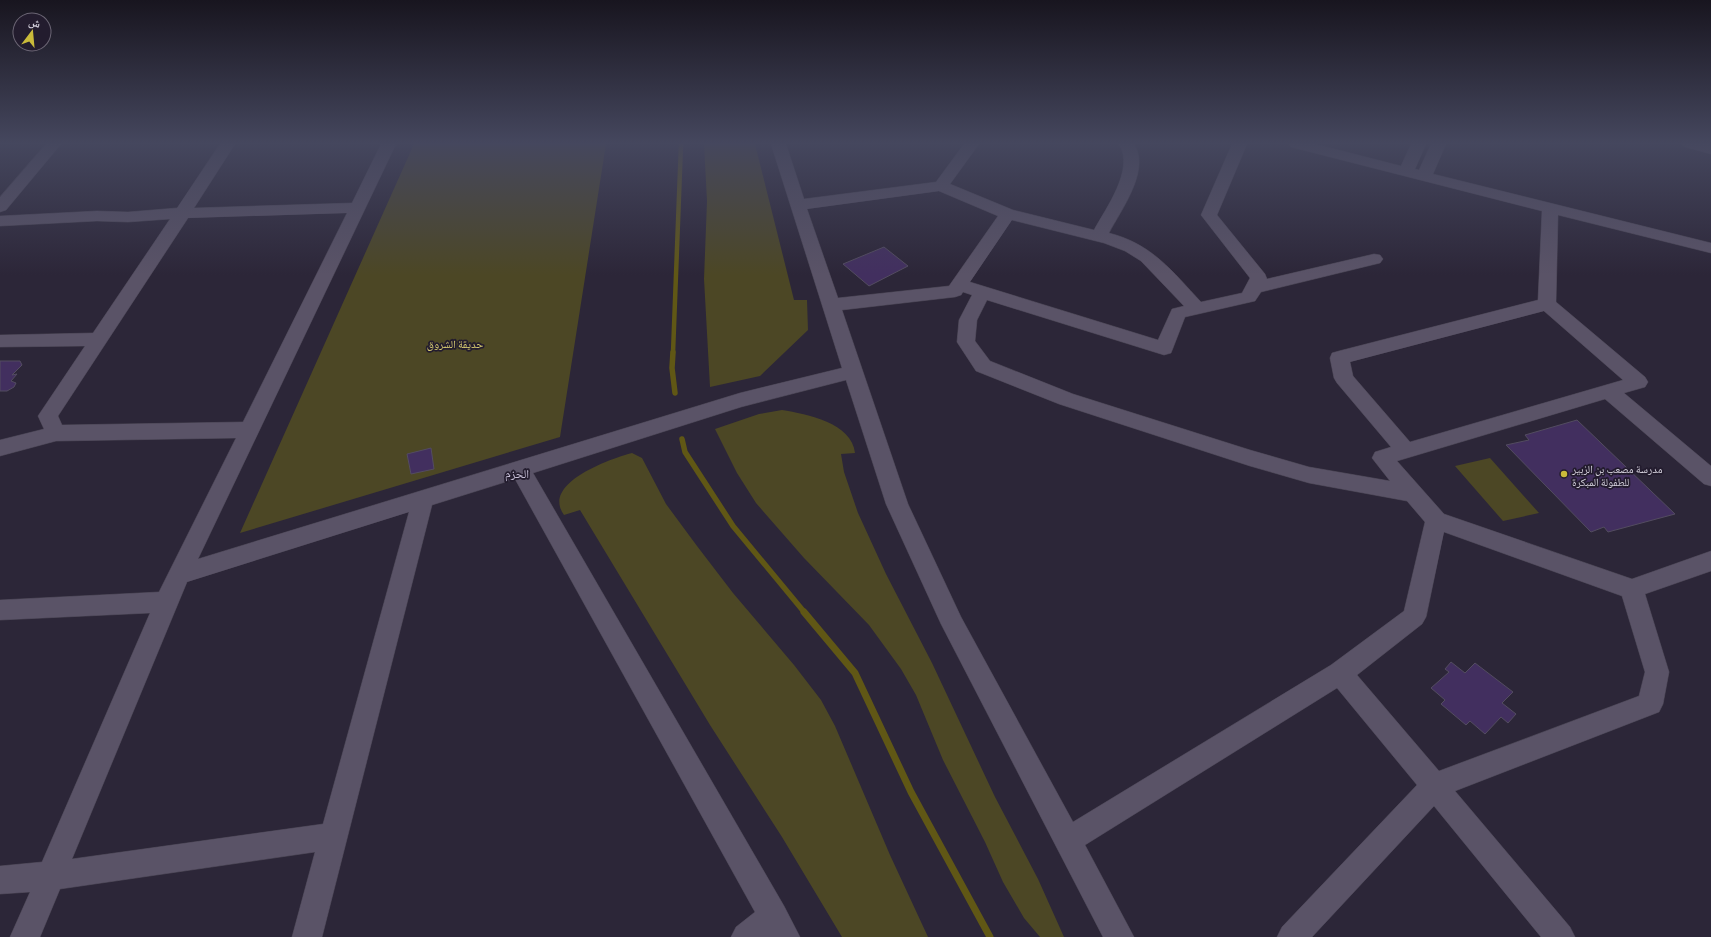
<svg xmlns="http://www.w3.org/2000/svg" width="1711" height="937" viewBox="0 0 1711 937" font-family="Commissioner,'Noto Naskh Arabic',sans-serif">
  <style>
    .green { fill: #4c4725 }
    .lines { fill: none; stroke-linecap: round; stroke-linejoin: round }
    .stream-far2 { stroke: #605715; stroke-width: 4.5 }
    .stream-far1 { stroke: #605715; stroke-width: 5.5 }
    .stream { stroke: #605715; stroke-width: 7 }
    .building { fill: #422f5f; stroke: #534c60 }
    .minor-casing { stroke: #474251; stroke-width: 1 }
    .minor { fill: #5a5367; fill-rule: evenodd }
    .poi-dot { fill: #caba3a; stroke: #231c2e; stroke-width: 1.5 }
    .labels { text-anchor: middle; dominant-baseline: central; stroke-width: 3.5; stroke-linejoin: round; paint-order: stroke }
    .park-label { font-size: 11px; fill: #d9cd71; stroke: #231c2e }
    .poi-label { font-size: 11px; fill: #d6d2de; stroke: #231c2e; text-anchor: start }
    .neighbourhood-label { font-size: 12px; fill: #c8c0d8; stroke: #231c2e }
  </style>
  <rect width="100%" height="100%" fill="#2c2638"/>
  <path class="green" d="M414 144H606L560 437 240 533Z
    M704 144H755L794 300H807L808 330 760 376 710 387 704 279 707 201Z
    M782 410C807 414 852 423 855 453L841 454 844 472 858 513 886 574 932 663 995 797 1038 879 1064 937H1040L1024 918 1003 882 985 842 943 760 916 695 901 669 869 625 804 558 756 503 737 473 715 429 759 414Z
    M632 453 642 458 666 504 697 546 733 593 794 665 821 700 835 726 890 855 928 937H842L782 837 710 725 580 510 564 515C541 483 610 459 632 453Z
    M1490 458 1539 513 1503 521 1455 466Z"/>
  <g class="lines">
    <path class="stream-far2" d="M673 353 681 144"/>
    <path class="stream-far1" d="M673 352 672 368 675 393
      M682 439 685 452 733 526 805 613"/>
    <path class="stream" d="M804 612 855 673 911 792 990 937"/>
  </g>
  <path class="building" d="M884 247 908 266 869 286 843 264Z
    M0 361H20L22 365 12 375 17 374 11 381 16 383 14 387 7 391H0Z
    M1577 420 1675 514 1608 532 1604 527 1591 532 1506 445 1529 440 1525 435Z
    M431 448 434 469 411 474 407 454Z
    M1451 662 1465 673 1475 663 1513 692 1502 703 1516 714 1508 723 1501 717 1485 734 1470 721 1466 725 1441 704 1445 700 1431 688 1449 672 1445 669Z"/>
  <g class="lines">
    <g class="minor-casing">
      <path id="minor" d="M46 144H61L6 210 0 212V197Z
        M220 144H235L194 208 352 203 381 144H396L198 559 740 393 842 368 771 144H786L804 199 936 182 964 144H979L950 184 1013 210 1094 230C1106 208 1135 169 1119 144H1134C1151 170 1121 210 1109 233 1152 244 1172 271 1201 302L1242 293 1250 278 1201 215 1232 144H1247L1217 215 1265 274 1267 279 1374 254 1380 255 1383 259 1380 263 1261 292 1255 301 1185 317 1173 348 1171 353 1164 355 987 300 977 320 975 341 990 361 1073 394 1250 450 1309 467 1390 481 1372 458 1375 452 1391 447 1337 383 1334 378 1330 358 1332 353 1339 351 1538 300 1542 211 1291 147 1289 144H1315L1401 166 1411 144H1426L1415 169 1419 170 1431 144H1446L1433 174 1711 243V253L1558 215 1556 302 1645 377 1648 382 1645 387 1624 393 1711 466V486L1704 484 1605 399 1397 461 1444 514 1632 579 1711 551V571L1645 594 1669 672 1663 704 1659 712 1455 791 1570 927 1575 937H1541L1434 806 1312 937H1277L1282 927 1417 785 1337 688 1085 845 1134 937H1103L941 624 886 504 846 380 741 407 533 473 784 906 800 937H731L736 927 755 912 515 479 432 505 322 937H292L315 852 60 889 40 937H10L30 892 0 894V866L42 862 150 613 0 620V600L159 592 236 438 56 441 0 456V440L44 429 38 416 85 346 0 347V335L93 333 170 219 128 222 97 221 0 226V216L97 211 128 212 177 208ZM939 191 998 216 949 286 838 298 807 209ZM347 213 243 422 62 425 58 416 188 218ZM1012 220 1104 243 1125 251 1141 261 1184 306 1172 309 1158 340 970 282ZM963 292 972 295 959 320 957 342 976 371 1059 404 1250 466 1309 483 1407 501 1425 522 1404 611 1331 665 1073 822 961 617 908 504 842 310 955 297 961 295ZM1544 311 1623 380 1410 442 1353 376 1350 362ZM409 512 323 824 72 859 187 582ZM1444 532 1622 596 1645 672 1639 696 1439 771 1357 675 1422 624 1426 617Z
        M1683 144H1711V154L1685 147Z"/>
    </g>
    <use href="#minor" class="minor"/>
  </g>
  <linearGradient id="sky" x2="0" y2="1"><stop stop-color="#18151f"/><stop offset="0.52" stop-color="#45475e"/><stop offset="1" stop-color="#45475e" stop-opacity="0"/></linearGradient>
  <rect width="1711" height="275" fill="url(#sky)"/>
  <circle class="poi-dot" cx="1564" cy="474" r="4"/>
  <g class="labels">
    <g class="park-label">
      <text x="455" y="343">حديقة الشروق</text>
    </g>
    <g class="poi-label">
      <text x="1572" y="468">مدرسة مصعب بن الزبير<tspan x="1572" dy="13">للطفولة المبكرة</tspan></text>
    </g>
    <g class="neighbourhood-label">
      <text x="517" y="473">الحزم</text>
    </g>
  </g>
  <g transform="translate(32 32) rotate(16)"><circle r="19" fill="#231c2e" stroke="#6b6574"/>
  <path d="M0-3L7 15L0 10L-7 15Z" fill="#caba3a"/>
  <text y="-6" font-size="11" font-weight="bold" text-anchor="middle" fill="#d6d2de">ش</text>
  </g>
</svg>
